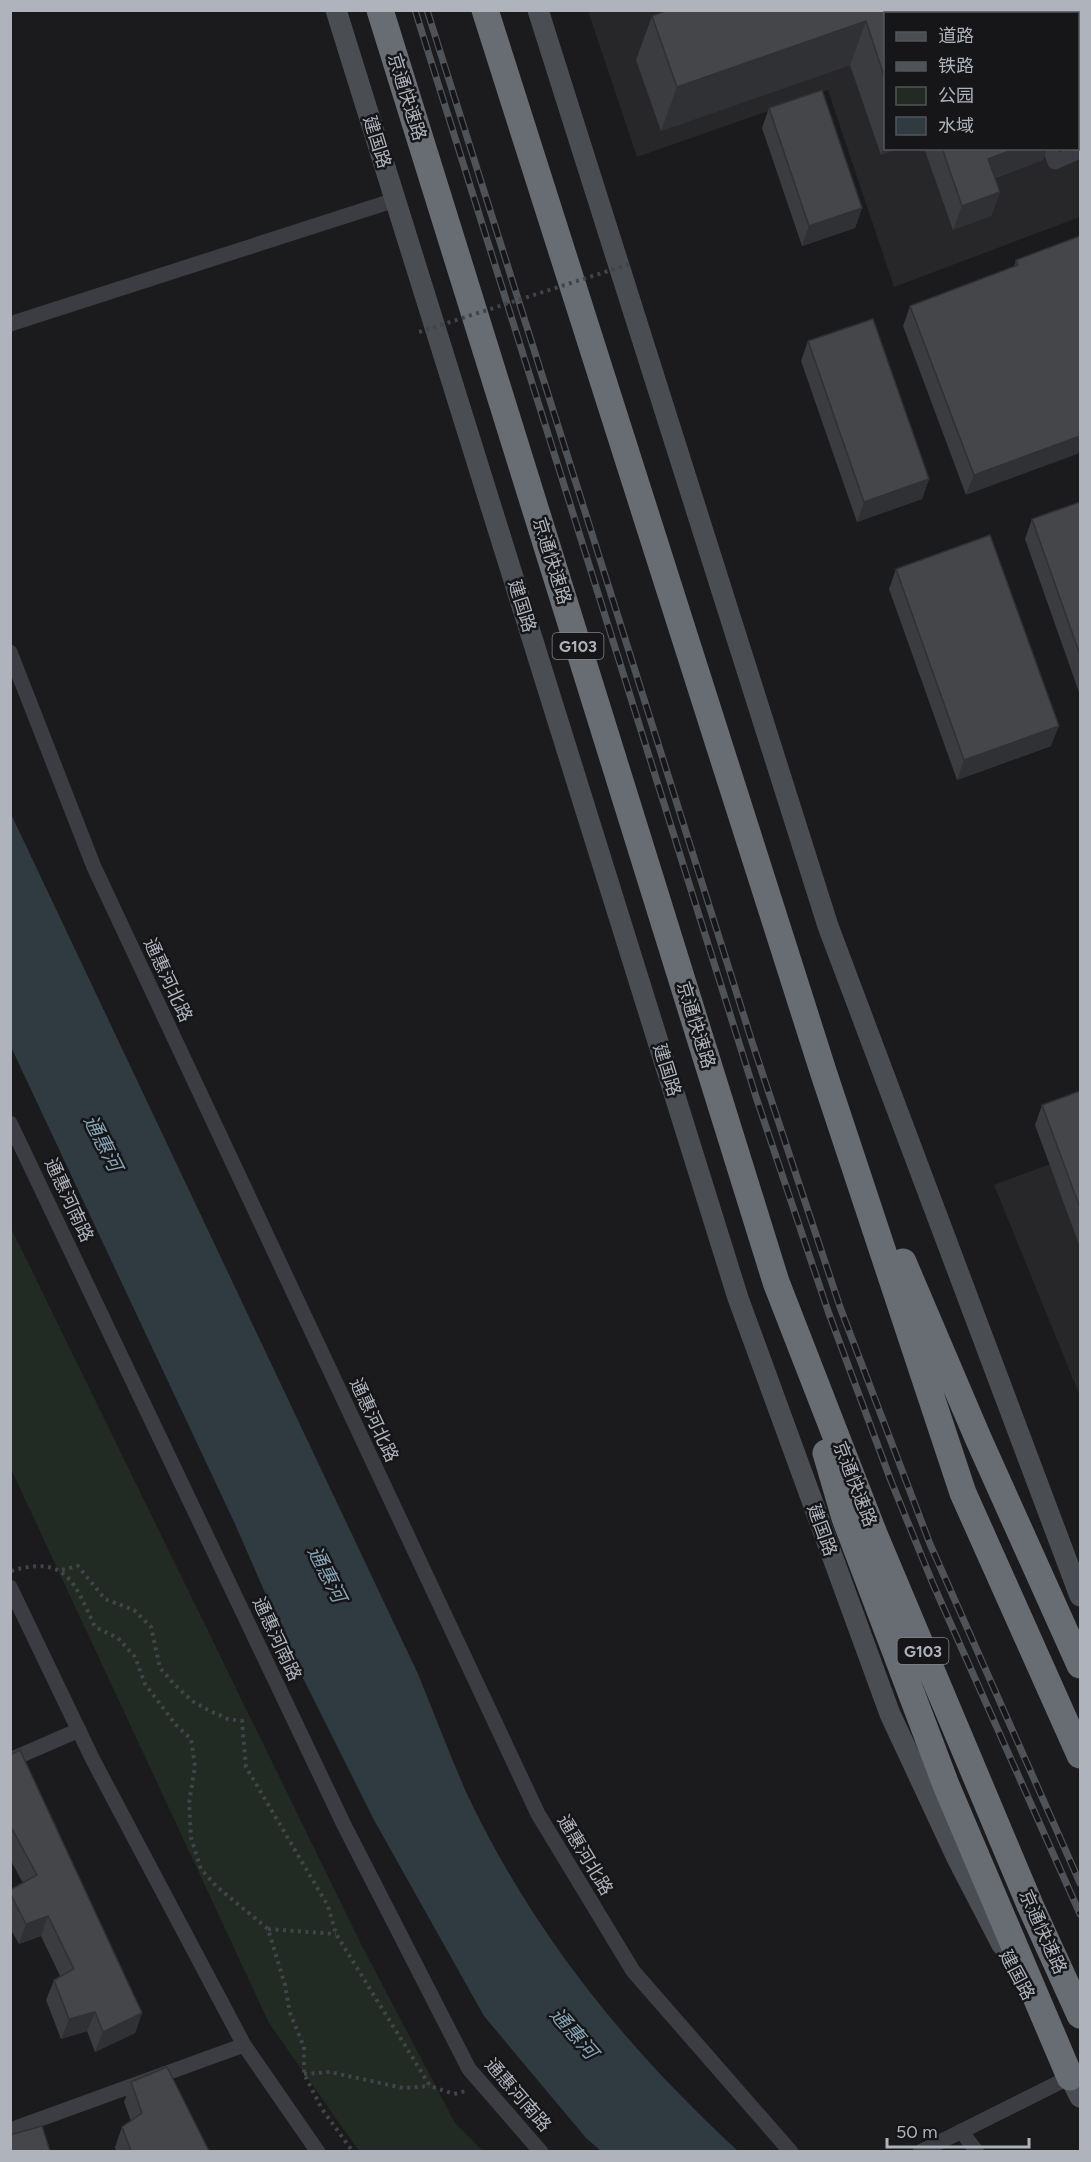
<svg xmlns="http://www.w3.org/2000/svg" width="1091" height="2162" viewBox="0 0 1091 2162" font-family="Figtree,'Noto Sans SC',sans-serif">
  <style>
    .built { fill: #27272a; fill-rule: evenodd }
    .green { fill: #222b23 }
    .water { fill: #303b41 }
    .lines { fill: none; stroke-linecap: round; stroke-linejoin: round }
    .path { stroke: #424449; stroke-width: 4; stroke-dasharray: 3 4.5; stroke-linecap: butt }
    .street { stroke: #3c3d42; stroke-width: 15 }
    .secondary { stroke: #4a4d52; stroke-width: 21 }
    .highway { stroke: #686c73; stroke-width: 27 }
    .rail-casing { stroke: #4f5257; stroke-width: 7 }
    .rail { stroke: #161618; stroke-width: 4.5; stroke-dasharray: 14; stroke-linecap: butt }
    .path-bridge { stroke: #424449; stroke-width: 4; stroke-dasharray: 3 4.5; stroke-linecap: butt }
    .wall { fill: #3b3c40 }
    .shaded-wall { fill: #303134 }
    .building { fill: #45464a; stroke: #303134; stroke-width: 1.5 }
    .labels { text-anchor: middle; dominant-baseline: central; stroke-width: 5; stroke-linejoin: round; paint-order: stroke }
    .shield { fill: #161618; stroke: #80848b; stroke-width: 1.5 }
    .shield-label { font-size: 16px; font-weight: bold; fill: #aeb3bc }
    .street-label { font-size: 18px; fill: #aeb3bc; stroke: #161618 }
    .water-label { font-size: 20px; font-style: italic; fill: #86a4b6; stroke: #161618 }
  </style>
  <rect width="100%" height="100%" fill="#1b1b1d"/>
  <path class="built" d="M588 11H1080V217L894 287 828 90 637 157ZM886 14H1078V148H886Z
    M1080 1153V1396L994 1185Z"/>
  <path class="green" d="M10 1226 362 1946 455 2123 483 2151H359L269 2023 11 1469Z"/>
  <path class="water" d="M10 812 418 1674C434 1713 449 1753 466 1792 532 1932 625 2047 738 2151H601L586 2138 484 2016 374 1820 297 1666 235 1524 11 1047Z"/>
  <g class="lines">
    <path class="path" d="M62 1570 78 1566 105 1599 134 1610 151 1627 160 1668 174 1684 192 1701 208 1710 228 1719 242 1721 246 1767 328 1906 336 1934 430 2086 454 2094 466 2091
      M11 1571C67 1554 75 1584 95 1627L118 1638 135 1657 145 1684 176 1725 191 1739 195 1766 189 1803 191 1838 201 1869 216 1886 268 1929 285 1985 290 2013 304 2047V2074L322 2109 353 2152
      M268 1929 336 1934
      M304 2074 330 2072 403 2088 430 2086
      M433 2152H450"/>
    <path class="street" d="M1050 148 1055 162 1080 151
      M10 324 395 200
      M10 652 94 867 538 1814 633 1971 791 2152
      M10 1123 344 1825 469 2069 541 2152
      M10 1587 93 1760 244 2045 318 2152
      M10 1760 79 1730
      M10 2130 244 2045
      M961 2131 977 2152
      M920 2152 1070 2077"/>
    <path class="secondary" d="M336 10 738 1298 890 1714 958 1860 1002 1945
      M538 10 828 926 1080 1596
      M1063 2063 1080 2097"/>
    <path class="highway" d="M380 10 776 1282 874 1534 1030 1905 1080 2015
      M485 10 823 1071 963 1493 1080 1755
      M903 1262 978 1438 1080 1665
      M826 1453 845 1518 946 1785 1070 2077"/>
    <g class="rail-casing">
      <path id="rail" d="M415 10 757 1100 828 1311 891 1481 933 1584 1080 1914
        M427 10 753 1045 840 1307 930 1544 1080 1883"/>
    </g>
    <use href="#rail" class="rail"/>
    <path class="path-bridge" d="M419 332 633 263"/>
  </g>
  <path class="wall" d="M668 10H939L938 14H885V148H899L881 155 850 65 661 131 636 60 652 16Z
    M940 10H1005L1006 14H941Z
    M1058 10H1080V71L1077 62V14H1059Z
    M769 108 862 208 855 228 802 246 762 128Z
    M924 148H1047L1043 160 995 178 1000 192 991 216 953 230Z
    M1080 236 966 495 903 326 910 306 1014 267 1016 260Z
    M808 341 929 479 922 499 857 522 801 361Z
    M1080 502V695L1025 539 1032 519Z
    M896 569 1051 746 957 780 889 589Z
    M1080 1091V1247L1035 1125 1042 1105Z
    M10 1755 142 2013 135 2033 95 2052 87 2031 61 2039 46 2000 54 1980 60 1976 41 1936 19 1944 10 1928V1890L23 1883 10 1859Z
    M131 2082 209 2151H116L115 2147 122 2127 131 2121 124 2102Z"/>
  <path class="shaded-wall" d="M934 10H939L938 14H925Z
    M866 21 850 65 661 131 677 87Z
    M885 141V148H899L881 155Z
    M1017 148H1047L1043 160 979 183 988 159Z
    M1000 192 991 216 953 230 962 206Z
    M862 208 855 228 802 246 809 226Z
    M1080 436V453L966 495 974 475Z
    M929 479 922 499 857 522 864 502Z
    M1059 726 1051 746 957 780 964 760Z
    M48 1916 41 1936 19 1944 26 1924Z
    M95 2012 87 2031 61 2039 69 2019Z
    M142 2013 135 2033 95 2052 103 2032Z"/>
  <path class="building" d="M668 10H934L925 14H885V79L866 21 677 87 652 16Z
    M958 10H1005L1006 14H959Z
    M822 90 862 208 809 226 769 108Z
    M942 148H1017L988 159 1000 192 962 206Z
    M1080 236V436L974 475 910 306 1018 265 1016 260Z
    M873 319 929 479 864 502 808 341Z
    M1080 502V655L1032 519Z
    M990 535 1059 726 964 760 896 569Z
    M1080 1091V1208L1042 1105Z
    M20 1750 142 2013 103 2032 95 2012 69 2019 54 1980 74 1969 48 1916 26 1924 10 1893V1890L37 1875 10 1825V1755Z
    M167 2067 209 2151H131L122 2127 142 2113 131 2082Z
    M42 2126 50 2151H10V2135Z"/>
  <g class="labels">
    <g class="shield">
      <rect x="552.5" y="633" width="51" height="26" rx="4.5"/>
      <rect x="897.5" y="1638" width="51" height="26" rx="4.5"/>
    </g>
    <g class="shield-label">
      <text x="578" y="646">G103</text>
      <text x="923" y="1651">G103</text>
    </g>
    <g class="street-label">
      <text transform="translate(407 97) rotate(73)">京通快速路</text>
      <text transform="translate(377 142) rotate(73)">建国路</text>
      <text transform="translate(552 561) rotate(73)">京通快速路</text>
      <text transform="translate(522 606) rotate(73)">建国路</text>
      <text transform="translate(168 980) rotate(65)">通惠河北路</text>
      <text transform="translate(696 1025) rotate(73)">京通快速路</text>
      <text transform="translate(667 1070) rotate(73)">建国路</text>
      <text transform="translate(69 1200) rotate(65)">通惠河南路</text>
      <text transform="translate(374 1420) rotate(65)">通惠河北路</text>
      <text transform="translate(855 1484) rotate(69)">京通快速路</text>
      <text transform="translate(822 1530) rotate(70)">建国路</text>
      <text transform="translate(277 1639) rotate(65)">通惠河南路</text>
      <text transform="translate(585 1855) rotate(59)">通惠河北路</text>
      <text transform="translate(1043 1932) rotate(66)">京通快速路</text>
      <text transform="translate(1017 1975) rotate(62)">建国路</text>
      <text transform="translate(518 2095) rotate(49)">通惠河南路</text>
    </g>
    <g class="water-label">
      <text transform="translate(103 1143) rotate(63)">通惠河</text>
      <text transform="translate(327 1574) rotate(63)">通惠河</text>
      <text transform="translate(574 2033) rotate(49)">通惠河</text>
    </g>
  </g>
  <rect width="1091" height="2162" fill="none" stroke="#aeb3bc" stroke-width="24"/>
  <rect x="884" y="12" width="195" height="138" fill="#161618" stroke="#53555a" stroke-width="1.5"/>
  <rect x="896" y="32" width="30" height="9" fill="#4a4d52" stroke="#53555a" stroke-width="1.5"/>
  <text x="938" y="42" font-size="18" fill="#aeb3bc">道路</text>
  <rect x="896" y="62" width="30" height="9" fill="#4f5257" stroke="#53555a" stroke-width="1.5"/>
  <text x="938" y="72" font-size="18" fill="#aeb3bc">铁路</text>
  <rect x="896" y="87" width="30" height="18" fill="#222b23" stroke="#53555a" stroke-width="1.5"/>
  <text x="938" y="102" font-size="18" fill="#aeb3bc">公园</text>
  <rect x="896" y="117" width="30" height="18" fill="#303b41" stroke="#53555a" stroke-width="1.5"/>
  <text x="938" y="132" font-size="18" fill="#aeb3bc">水域</text>
  <path d="M887 2138v9h142v-9" fill="none" stroke="#aeb3bc" stroke-width="3"/>
  <text x="896" y="2138" font-size="18" fill="#aeb3bc" stroke="#161618" stroke-width="4.5" paint-order="stroke">50 m</text>
</svg>
